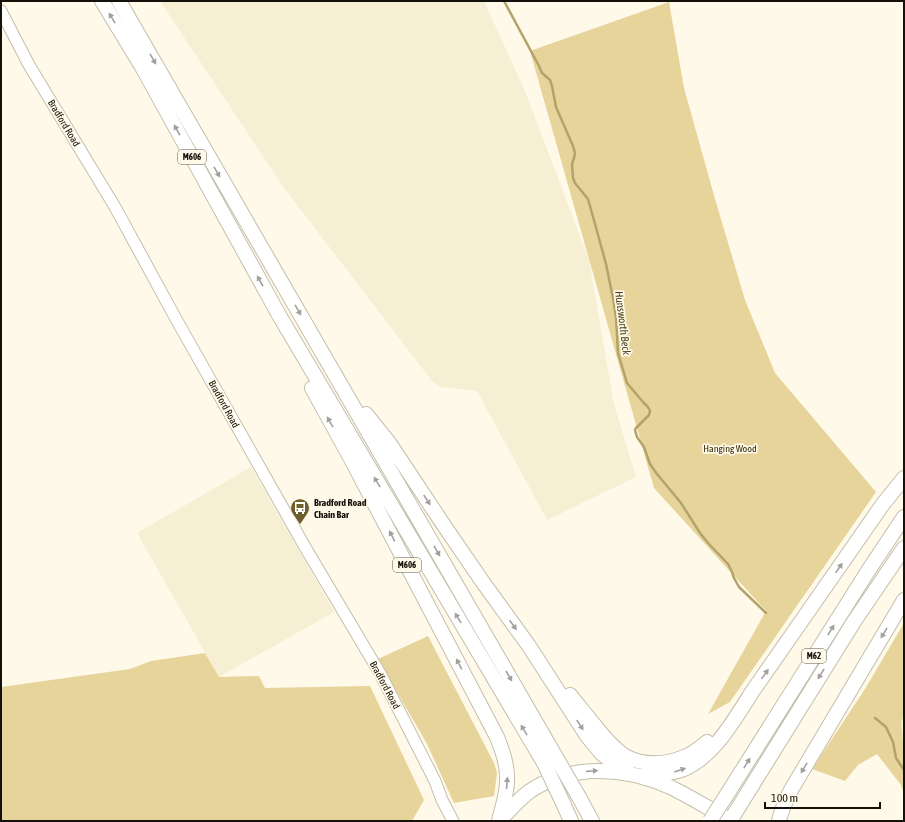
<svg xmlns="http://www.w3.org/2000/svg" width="905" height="822" viewBox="0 0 905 822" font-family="'Asap Condensed',sans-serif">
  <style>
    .built { fill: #f7efd3 }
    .green { fill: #e6d49b }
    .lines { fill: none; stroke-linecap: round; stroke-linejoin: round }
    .stream { stroke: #b4a368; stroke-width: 2.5 }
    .secondary-casing { stroke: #c4beab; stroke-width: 13 }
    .highway-casing { stroke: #c4beab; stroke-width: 16 }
    .secondary { stroke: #fff; stroke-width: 11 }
    .highway { stroke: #fff; stroke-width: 14 }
    .highway-bridge-casing { stroke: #c4beab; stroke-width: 16; stroke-linecap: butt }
    .highway-bridge { stroke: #fff; stroke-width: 14 }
    .oneway { fill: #a1a09d }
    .labels { text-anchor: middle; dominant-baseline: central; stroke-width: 3.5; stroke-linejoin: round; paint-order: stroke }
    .shield { fill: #fef9e9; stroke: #5a574d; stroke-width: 1 }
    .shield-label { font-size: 9px; font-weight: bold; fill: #13110a }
    .street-label { font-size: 10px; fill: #13110a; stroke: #fef9e9 }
    .park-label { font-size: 10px; fill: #352b07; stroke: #fef9e9 }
    .poi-label { font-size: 10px; font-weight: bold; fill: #13110a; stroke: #fef9e9; text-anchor: start }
    .water-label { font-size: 11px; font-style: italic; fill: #473d1a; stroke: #fef9e9 }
  </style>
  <rect width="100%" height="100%" fill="#fef9e9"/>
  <path class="built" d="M160 1H484L525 91 589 260 614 404 636 477 547 520 477 391 440 387 432 381 284 188Z
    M251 467 334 612 219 677 137 533Z
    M904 717V753L901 721Z"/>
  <path class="green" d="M669 2 684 88 715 199 745 300 775 373 876 492 730 702 708 714 766 611 654 488 530 51Z
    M904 623V717L901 721 904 753V794L901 785 877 754 858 765 845 781 812 769 865 689Z
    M428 636 494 763 497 773 494 796 454 803 427 744 378 659Z
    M205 653 219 677 259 676 265 688 370 686 424 800 412 821H1V687L130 669 151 661Z"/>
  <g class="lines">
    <path class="stream" d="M504 1 539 66 542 73 550 80 552 86 556 107 573 146 575 153 574 158 572 164 573 178 575 183 588 199 595 224 606 264 613 298 616 317 618 353 627 383 643 402 648 407 650 411 649 415 636 428 635 430 637 437 644 447 650 464 657 474 681 503 700 533 708 543 728 564 732 572 734 578 739 587 766 613
      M875 718 886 727 893 742 896 758 904 770"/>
    <g class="secondary-casing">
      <path id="secondary" d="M1 11 29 65 115 207 176 319 305 547 381 675 435 781 442 800 453 821"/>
    </g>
    <g class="highway-casing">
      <path id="highway" d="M102 1 141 65 279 315 544 763
        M119 1 557 759
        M312 388 350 457 497 737C502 750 507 763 507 777 508 792 502 807 499 821
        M366 414 390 444 443 524 482 581 529 646 587 736 602 754 619 767 631 774
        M570 695C577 704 584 712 591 721 601 733 612 748 625 756 643 766 666 765 684 757 693 754 700 748 707 742
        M642 776C656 775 671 774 684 769 714 756 735 719 752 692L883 504 904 478
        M726 796 868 571 904 517
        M579 797 592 821
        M563 803 571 821
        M499 821C509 811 519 799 530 791 572 763 626 767 670 787 689 796 708 808 726 818
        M730 821 855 620 904 548
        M779 821C781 810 786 800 791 790L904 600"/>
    </g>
    <use href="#secondary" class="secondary"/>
    <use href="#highway" class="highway"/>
    <g class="highway-bridge-casing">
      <path id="highway-bridge" d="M557 759 579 797
        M544 763 563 803
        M710 821 726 796"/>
    </g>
    <use href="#highway-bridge" class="highway-bridge"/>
  </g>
  <defs><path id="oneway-solid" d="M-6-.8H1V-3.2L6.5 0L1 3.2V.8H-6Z"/></defs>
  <g class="oneway">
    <use href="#oneway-solid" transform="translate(112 18) rotate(-121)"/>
    <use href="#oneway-solid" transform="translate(153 59) rotate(60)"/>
    <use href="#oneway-solid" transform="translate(177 130) rotate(-119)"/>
    <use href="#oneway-solid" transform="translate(217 172) rotate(60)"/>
    <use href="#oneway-solid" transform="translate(260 281) rotate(-119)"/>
    <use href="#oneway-solid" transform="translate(298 310) rotate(60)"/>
    <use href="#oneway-solid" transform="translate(330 422) rotate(-120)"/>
    <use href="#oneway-solid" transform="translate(377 482) rotate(-121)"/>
    <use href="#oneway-solid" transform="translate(427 500) rotate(57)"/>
    <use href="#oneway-solid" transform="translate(392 536) rotate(-118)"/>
    <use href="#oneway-solid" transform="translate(437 551) rotate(60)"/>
    <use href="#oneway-solid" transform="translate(839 568) rotate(-55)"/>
    <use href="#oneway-solid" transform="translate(458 618) rotate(-121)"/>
    <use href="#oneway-solid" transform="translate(513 625) rotate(54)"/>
    <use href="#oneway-solid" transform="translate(831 630) rotate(-58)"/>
    <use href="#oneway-solid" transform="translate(884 633) rotate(121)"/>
    <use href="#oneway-solid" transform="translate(459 664) rotate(-118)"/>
    <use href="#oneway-solid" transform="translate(765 674) rotate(-55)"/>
    <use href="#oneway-solid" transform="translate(821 674) rotate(122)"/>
    <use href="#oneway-solid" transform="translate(509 676) rotate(60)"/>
    <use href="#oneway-solid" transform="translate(580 725) rotate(57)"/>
    <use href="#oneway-solid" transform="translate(524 730) rotate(-121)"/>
    <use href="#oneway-solid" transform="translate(747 763) rotate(-58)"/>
    <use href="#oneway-solid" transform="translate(804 768) rotate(121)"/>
    <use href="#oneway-solid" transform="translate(680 770) rotate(-19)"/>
    <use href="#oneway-solid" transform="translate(592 771) rotate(-4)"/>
    <use href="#oneway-solid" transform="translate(507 783) rotate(-86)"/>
  </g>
  <defs>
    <g id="bus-pin" transform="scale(1)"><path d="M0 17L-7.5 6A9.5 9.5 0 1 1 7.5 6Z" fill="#6d5e2b" stroke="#fef9e9"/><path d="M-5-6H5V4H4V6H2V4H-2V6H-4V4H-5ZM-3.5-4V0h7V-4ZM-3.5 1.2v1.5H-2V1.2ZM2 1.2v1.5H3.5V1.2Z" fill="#fff"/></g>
  </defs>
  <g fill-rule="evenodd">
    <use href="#bus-pin" x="300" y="508"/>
  </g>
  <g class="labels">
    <g class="shield">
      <rect x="178" y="150" width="28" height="14" rx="3"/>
      <rect x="393" y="558" width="28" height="14" rx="3"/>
      <rect x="802" y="649" width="24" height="14" rx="3"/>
    </g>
    <g class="shield-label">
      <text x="192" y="157">M606</text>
      <text x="407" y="565">M606</text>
      <text x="814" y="656">M62</text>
    </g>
    <g class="street-label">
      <text transform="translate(64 123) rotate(59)">Bradford Road</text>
      <text transform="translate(224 404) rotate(61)">Bradford Road</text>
      <text transform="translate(385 685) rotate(62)">Bradford Road</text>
    </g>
    <g class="park-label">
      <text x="730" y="448">Hanging Wood</text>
    </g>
    <g class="poi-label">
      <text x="314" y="502">Bradford Road<tspan x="314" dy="12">Chain Bar</tspan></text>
    </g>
    <g class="water-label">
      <text transform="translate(623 323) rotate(83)">Hunsworth Beck</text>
    </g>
  </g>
  <rect width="905" height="822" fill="none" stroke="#13110a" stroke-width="4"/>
  <path d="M765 802v6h115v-6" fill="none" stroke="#13110a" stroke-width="2"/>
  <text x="771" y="802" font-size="12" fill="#13110a" stroke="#fef9e9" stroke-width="3" paint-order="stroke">100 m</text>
</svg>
